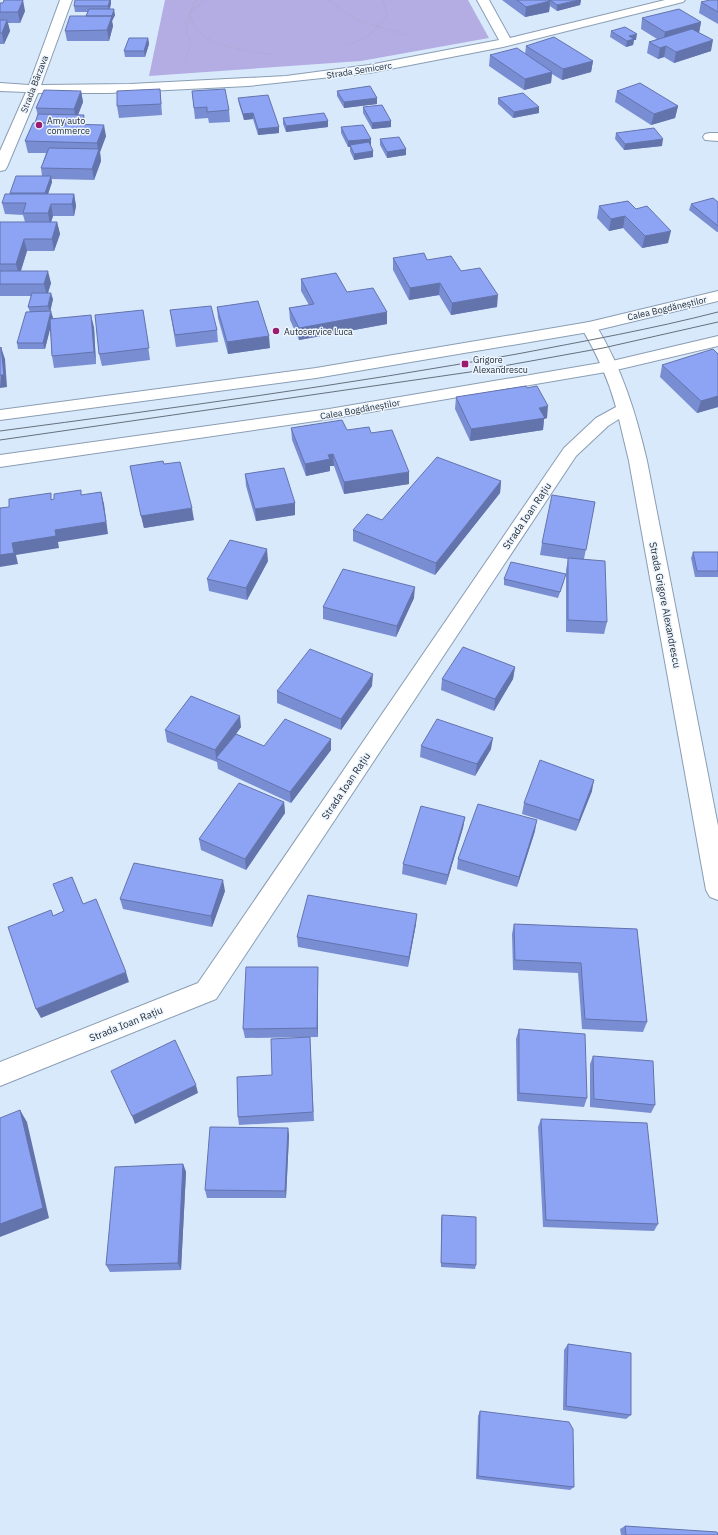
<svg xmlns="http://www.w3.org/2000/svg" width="718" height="1535" viewBox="0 0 718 1535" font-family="'IBM Plex Sans',sans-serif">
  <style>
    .green { fill: #b3ade3 }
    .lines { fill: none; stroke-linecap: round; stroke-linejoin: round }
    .minor-casing { stroke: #8a9db3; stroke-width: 2 }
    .major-casing { stroke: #8a9db3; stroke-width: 2 }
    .path { stroke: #9daab9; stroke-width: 1.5; stroke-dasharray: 0.5 2; stroke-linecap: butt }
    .minor { fill: #fff; fill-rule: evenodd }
    .major { fill: #fff; fill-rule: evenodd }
    .tram { stroke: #65707c; stroke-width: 1 }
    .wall { fill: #798dd3 }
    .shaded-wall { fill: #6373ac }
    .building { fill: #8da4f5; stroke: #6373ac }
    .poi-dot { fill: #9c1b6f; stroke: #edf5ff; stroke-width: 1.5 }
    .labels { text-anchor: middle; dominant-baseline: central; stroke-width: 3; stroke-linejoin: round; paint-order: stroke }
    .far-street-label { font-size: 9px; fill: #252d35; stroke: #edf5ff }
    .far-poi-label { font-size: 9px; fill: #252d35; stroke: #edf5ff; text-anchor: start }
    .street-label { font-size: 10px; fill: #252d35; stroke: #edf5ff }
  </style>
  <rect width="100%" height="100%" fill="#d9e9fc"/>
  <path class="green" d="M165 0H468L489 38 361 61 149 76Z"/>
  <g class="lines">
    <g class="minor-casing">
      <path id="minor" d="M60 0H72L41 85 130 84 286 76 369 65 499 40 477 0H489L510 38 665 0H685L683 2 503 47 369 73 248 86 108 93H38L7 167 5 170 0 171V151L26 92 0 91V83L29 85Z
        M710 133H718V141L705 140 703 137 705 134Z
        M589 322 595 324 597 327C622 369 636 413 647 461L718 826V900L710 897 706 890 629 461 619 419 608 426 576 456 216 999 0 1086V1062L198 983 564 448 596 418 616 407C608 378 596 352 581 327L583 324Z"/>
    </g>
    <g class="major-casing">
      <path id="major" d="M718 291V301L589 332 316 378 0 420V410L316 368 589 322Z
        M718 336V346L612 371 329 419 0 467V455L329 409 612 361Z"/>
    </g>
    <path class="path" d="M196 0 190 13C191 18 192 24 195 28 208 47 251 52 272 54
      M328 0 357 20 406 35
      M348 45C365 39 378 30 387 15L383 0
      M185 61 191 44 186 28 190 13 204 0"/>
    <use href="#minor" class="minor"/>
    <use href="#major" class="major"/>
    <path class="tram" d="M0 431C173 408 346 385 517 354 585 341 652 329 718 312
      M0 440 470 372 603 348 718 322"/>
  </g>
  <path class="wall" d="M502 0H581L580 5 557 11 550 6 549 12 525 17Z
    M718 0V24L699 13 701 2Z
    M0 3 25 11 20 23H8L10 31 4 44H0Z
    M111 3 110 9 115 15 112 21 113 26 109 41H67L65 31 86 16 88 12H75L74 6Z
    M642 18 701 22 699 33 711 51 674 63 664 57 658 59 647 53 649 42 657 39 641 29Z
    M611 31 636 40H634L633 45 626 47 610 37Z
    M148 38 149 44 145 57H125L124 51Z
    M526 46 593 61 591 72 562 80 552 74 551 83 524 90 489 66 490 55 525 54Z
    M160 89 161 100 162 115 119 118 117 106Z
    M81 91 83 102 78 115 85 121 84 124 106 136 100 152 101 161 94 180 51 179 52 182 48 194H74L76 206 74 216H53L51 222H57L60 234 54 251H27L21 271 51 283 48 293 53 299 50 311 53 318 52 319 94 327 96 364 54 368 52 356 50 327 45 349H18L17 343 30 312 28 307 31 296H0V297V222H25L23 215 5 214 2 203 10 193 42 176 41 168 46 153H28L25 141 35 123 38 116 36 108Z
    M192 91 229 110 230 122 209 123 208 118 195 119Z
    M337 91 377 104 344 108 337 96Z
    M617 91 678 106 675 118 651 125 615 102Z
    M238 98 279 127V133L258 135 253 119 244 120 239 104Z
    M498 98 539 113 513 118 498 104Z
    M363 107 391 121V127L372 129 363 113Z
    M283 118 328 121V127L286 132 283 124Z
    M341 127 371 139 370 145 373 151V157L354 160 350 151V147H348L341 133Z
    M616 133 662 146 624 150 615 139Z
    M380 139 406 149V155L387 158 380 145Z
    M628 201 668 243 642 248 623 228 609 231 597 218 599 206Z
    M718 202V232H717L689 210 691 204Z
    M393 258 427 260 461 271 497 307 451 315 439 295 409 300 393 270Z
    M301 279 347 292 387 324 299 340 290 320 289 308 309 305 301 291Z
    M217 307 270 348 228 354 218 318Z
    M143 310 150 360 102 366 99 354Z
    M170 310 217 330 218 342 176 347Z
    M718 354V407L697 413 660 377 662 365Z
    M456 397 547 418 544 419 543 430 470 441 455 409Z
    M291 428 347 430 371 433 409 484 344 494 334 466H330V471L306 476 292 440Z
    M164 464 194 520 144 528 130 466Z
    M245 474 295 503V515L256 521 246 486Z
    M501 481 500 493 435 575 353 541V530Z
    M595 502 584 559 607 622 604 634 566 632V570L568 559 540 555 542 543Z
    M693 552H718V577H695L691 558Z
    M268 561 247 600 209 591 207 579Z
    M504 579 564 581 558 598 504 585Z
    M414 598 396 637 323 619V607Z
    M515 667 513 679 494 711 441 690 442 679Z
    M372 686 341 730 277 703V691Z
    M241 727 236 734 264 746 331 739V750L291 803 218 769 217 762 167 742 165 730Z
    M421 746 491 749 475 776 420 757Z
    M592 791 576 831 522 814 524 803Z
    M284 802 285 813 246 870 201 850 199 839Z
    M465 817 463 828 446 885 402 874 403 864Z
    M535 831 517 887 457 869 458 859Z
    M225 891 212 927 123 909 120 899Z
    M416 924 408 967 298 947 297 937Z
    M514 924 637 929 647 1022 643 1032 582 1029 578 973 513 970 512 934Z
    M318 967V1037L245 1038 243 1029Z
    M519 1029 587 1098 584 1107 517 1101 516 1039Z
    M310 1037 314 1121 239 1125 238 1117 272 1075Z
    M593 1056 655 1105 651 1113 590 1107V1064Z
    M541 1119 658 1224 654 1231 543 1227 538 1127Z
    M288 1128 289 1136 286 1198H207L205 1190Z
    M183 1164 186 1172 181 1270 110 1272 106 1265Z
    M442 1215 476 1265 475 1269 441 1267V1219Z
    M568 1344 631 1415 626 1419 563 1410 564 1350Z
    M480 1411 574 1487 570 1490 476 1479 478 1416Z
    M625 1526 718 1535H621L620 1529Z"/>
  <path class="shaded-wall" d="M23 0 25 11 20 23 18 12Z
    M110 0H111V3L109 12 108 6Z
    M579 0H581L580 5 557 11V5Z
    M550 1 549 12 525 17 526 7Z
    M114 9 115 15 112 21 113 26 109 41 107 30Z
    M7 20 10 31 4 44 2 33Z
    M701 22 699 33 663 42 665 32Z
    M637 34 636 40H634L633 45 626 47 627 41 629 36Z
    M148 38 149 44 145 57 144 51Z
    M713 40 711 51 674 63 676 52Z
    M666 46 664 57 658 59 660 48Z
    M593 61 591 72 562 80 563 69Z
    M552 72 551 83 524 90 525 79Z
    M81 91 83 102 76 120 74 109Z
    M377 98V104L344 108V102Z
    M678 106 675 118 651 125 654 114Z
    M539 107V113L513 118 514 112Z
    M253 113V119L244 120 243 114Z
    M84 115 85 121 82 129 81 123Z
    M328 121V127L286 132V126Z
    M391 121V127L372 129V123Z
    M104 125 106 136 100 152 101 161 94 180 92 169 98 152 97 143Z
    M279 127V133L258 135V129Z
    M371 139V145L351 147 350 145V147H348V141Z
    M663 139 662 146 624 150 625 144Z
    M406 149V155L387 158V152Z
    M373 151V157L354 160V154Z
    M51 176 52 182 46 200 45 193Z
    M74 194 76 206 74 216 72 204Z
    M51 204 53 216 50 225 48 213Z
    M625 216 623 228 609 231 611 219Z
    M57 222 60 234 54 251 52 239Z
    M671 231 668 243 642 248 645 236Z
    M24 239 27 251 19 276 16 264Z
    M48 271 51 283 47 296 44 284Z
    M440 283 439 295 409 300 410 288Z
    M51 293 53 299 50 313 48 306Z
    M498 295 497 307 451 315 452 303Z
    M51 311 53 318 45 349 43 343Z
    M387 312V324L299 340V328Z
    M91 315 94 327 96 364 94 352Z
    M269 336 270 348 228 354 227 342Z
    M1 347 5 359 7 387 0 388Z
    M718 396V407L697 413 701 401Z
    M548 406 547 418 544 419 543 430 470 441 471 429 539 408Z
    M333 454 334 466H330V471L306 476 305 464 328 455Z
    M409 472V484L344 494V482Z
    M501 481 500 493 435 575 436 563Z
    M101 492 104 504 108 534 58 542 59 548 16 555 18 564 0 567V555L12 543 55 530Z
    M295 503V515L256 521 255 509Z
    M192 508 194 520 144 528 141 516Z
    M267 549 268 561 247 600 246 588Z
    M415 587 414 598 396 637 397 626Z
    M515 667 513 679 494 711 495 699Z
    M373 674 372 686 341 730V719Z
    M240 716 241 727 218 759 216 758 217 762 215 750Z
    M493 738 491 749 475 776 477 764Z
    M331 739V750L291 803 290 792Z
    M594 780 592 791 576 831 579 820Z
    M284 802 285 813 246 870 245 859Z
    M465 817 463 828 446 885 448 875Z
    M537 820 535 831 517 887 519 877Z
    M223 880 225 891 212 927 211 916Z
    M417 914 416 924 408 967 409 957Z
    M318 967V1037L317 1028Z
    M126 972 129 982 41 1018 36 1009Z
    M196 1085 198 1093 135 1124 132 1116Z
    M20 1110 27 1122 49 1218 0 1237V1224Z
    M288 1128 289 1136 286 1198 285 1191Z
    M183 1164 186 1172 181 1270 178 1263Z"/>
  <path class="building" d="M4 0H23L18 12H0V3H3Z
    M75 0H110L108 6H74Z
    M517 0H548L550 1 526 7Z
    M550 0H579L557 5Z
    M710 0H718V12L701 2Z
    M89 9H114L112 16H86Z
    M679 9 701 22 665 32 642 18Z
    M70 16H112L107 30 65 31Z
    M0 20H7L2 33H0Z
    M625 27 637 34 629 36 634 39 627 41 611 31Z
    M692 29 713 40 676 52 666 46 660 48 649 42Z
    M554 37 593 61 563 69 526 46Z
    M129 38H148L144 51H124Z
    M517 48 552 72 525 79 490 55Z
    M640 83 678 106 654 114 617 91Z
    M370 86 377 98 344 102 337 91Z
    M160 89 161 104 117 106V91Z
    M225 89 229 110 207 112V107L194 108 192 91Z
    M44 90 81 91 74 109 36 108Z
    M523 93 539 107 514 112 498 98Z
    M268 95 279 127 258 129 253 113 243 114 238 98Z
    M382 105 391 121 372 123 363 107Z
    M324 113 328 121 286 126 283 118Z
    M38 114 84 115 81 123H35Z
    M33 123 104 125 97 143 25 141Z
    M363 125 371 139 348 141 341 127Z
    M654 128 663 139 625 144 616 133Z
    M399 137 406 149 387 152 380 139Z
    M369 142 373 151 354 154 350 145Z
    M49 148 99 149 92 169 41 168Z
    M16 176H51L45 193H10Z
    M5 194H74L72 204H51L48 213H23L26 203H2Z
    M713 198 718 202V226L691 204Z
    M628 201 636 209 647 206 671 231 645 236 625 216 611 219 599 206Z
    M0 222H57L52 239H24L16 264H0Z
    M424 253 427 260 451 256 461 271 480 268 498 295 452 303 440 283 410 288 393 258Z
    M0 271H48L44 284H0Z
    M336 273 347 292 373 288 387 312 299 328 289 308 314 304 301 279Z
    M32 293H51L48 306 28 307Z
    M258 301 269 336 227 342 217 307Z
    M211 306 217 330 175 335 170 310Z
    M143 310 149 348 99 354 95 315Z
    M51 311 43 343H17L26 312Z
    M91 315 94 352 52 356 50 319Z
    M1 347 4 375H0V348Z
    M713 349 718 354V396L701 401 662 365Z
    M526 386 527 388 537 386 548 406 539 408 545 418 471 429 456 397Z
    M342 420 347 430 369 427 371 433 392 430 409 472 344 482 333 454 328 455 330 459 305 464 291 428Z
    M437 457 501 481 436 563 353 530 367 514 382 520Z
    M163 461 164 464 180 462 192 508 141 516 130 466Z
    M284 468 295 503 255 509 245 474Z
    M81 490V495L101 492 106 522 55 530 56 536 12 543 14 553 0 555V508L9 507V499L51 493V500L54 499V494Z
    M552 495 595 502 586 550 542 543Z
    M230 540 267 549 246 588 207 579Z
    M693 552H718V571H697Z
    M568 558 605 561 607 622 568 620Z
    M511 562 566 574 560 592 504 579Z
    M343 569 415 587 397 626 323 607Z
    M463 647 515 667 495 699 442 679Z
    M310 649 373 674 341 719 277 691Z
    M191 696 240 716 215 750 165 730Z
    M285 719 331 739 290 792 216 758 236 734 264 746Z
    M437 719 493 738 477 764 421 746Z
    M540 760 594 780 579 820 524 803Z
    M239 783 284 802 245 859 199 839Z
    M478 804 537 820 519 877 458 859Z
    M421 806 465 817 448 875 403 864Z
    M134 863 223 880 211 916 120 899Z
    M72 877 83 904 96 899 126 972 36 1009 8 927 51 910 53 916 64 911 53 884Z
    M308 895 417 914 409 957 297 937Z
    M514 924 637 929 647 1022 585 1019 581 963 515 960Z
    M246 967H318L317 1028 243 1029Z
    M519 1029 585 1034 587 1098 519 1093Z
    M310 1037 313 1112 238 1117 237 1077 272 1075 271 1039Z
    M175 1040 196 1085 132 1116 111 1071Z
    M593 1056 653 1061 655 1105 594 1099Z
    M20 1110 43 1208 0 1224V1118Z
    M541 1119 647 1123 658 1224 546 1220Z
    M210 1127 288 1128 285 1191 205 1190Z
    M183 1164 178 1263 106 1265 115 1167Z
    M442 1215 476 1217V1265L441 1263Z
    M568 1344 631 1353V1415L566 1406Z
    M480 1411 569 1422 573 1429 574 1487 478 1476Z
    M625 1526 717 1532 718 1535H626Z"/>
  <g class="poi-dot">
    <circle cx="39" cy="125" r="4"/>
    <circle cx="276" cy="331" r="4"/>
    <rect x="461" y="360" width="8" height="8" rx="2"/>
  </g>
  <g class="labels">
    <g class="far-street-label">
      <text transform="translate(359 70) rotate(-9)">Strada Semicerc</text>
      <text transform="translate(34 84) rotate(-69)">Strada Bârzava</text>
      <text transform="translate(667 308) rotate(-13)">Calea Bogdăneștilor</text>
      <text transform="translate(360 409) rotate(-10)">Calea Bogdăneștilor</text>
    </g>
    <g class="far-poi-label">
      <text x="47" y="120">Amy auto<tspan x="47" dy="10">commerce</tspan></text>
      <text x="284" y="331">Autoservice Luca</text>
      <text x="473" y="359">Grigore<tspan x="473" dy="10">Alexandrescu</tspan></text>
    </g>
    <g class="street-label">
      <text transform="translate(527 516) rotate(-56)">Strada Ioan Rațiu</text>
      <text transform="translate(665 605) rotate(79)">Strada Grigore Alexandrescu</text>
      <text transform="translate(346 786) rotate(-56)">Strada Ioan Rațiu</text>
      <text transform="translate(126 1024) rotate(-22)">Strada Ioan Rațiu</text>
    </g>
  </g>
</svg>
